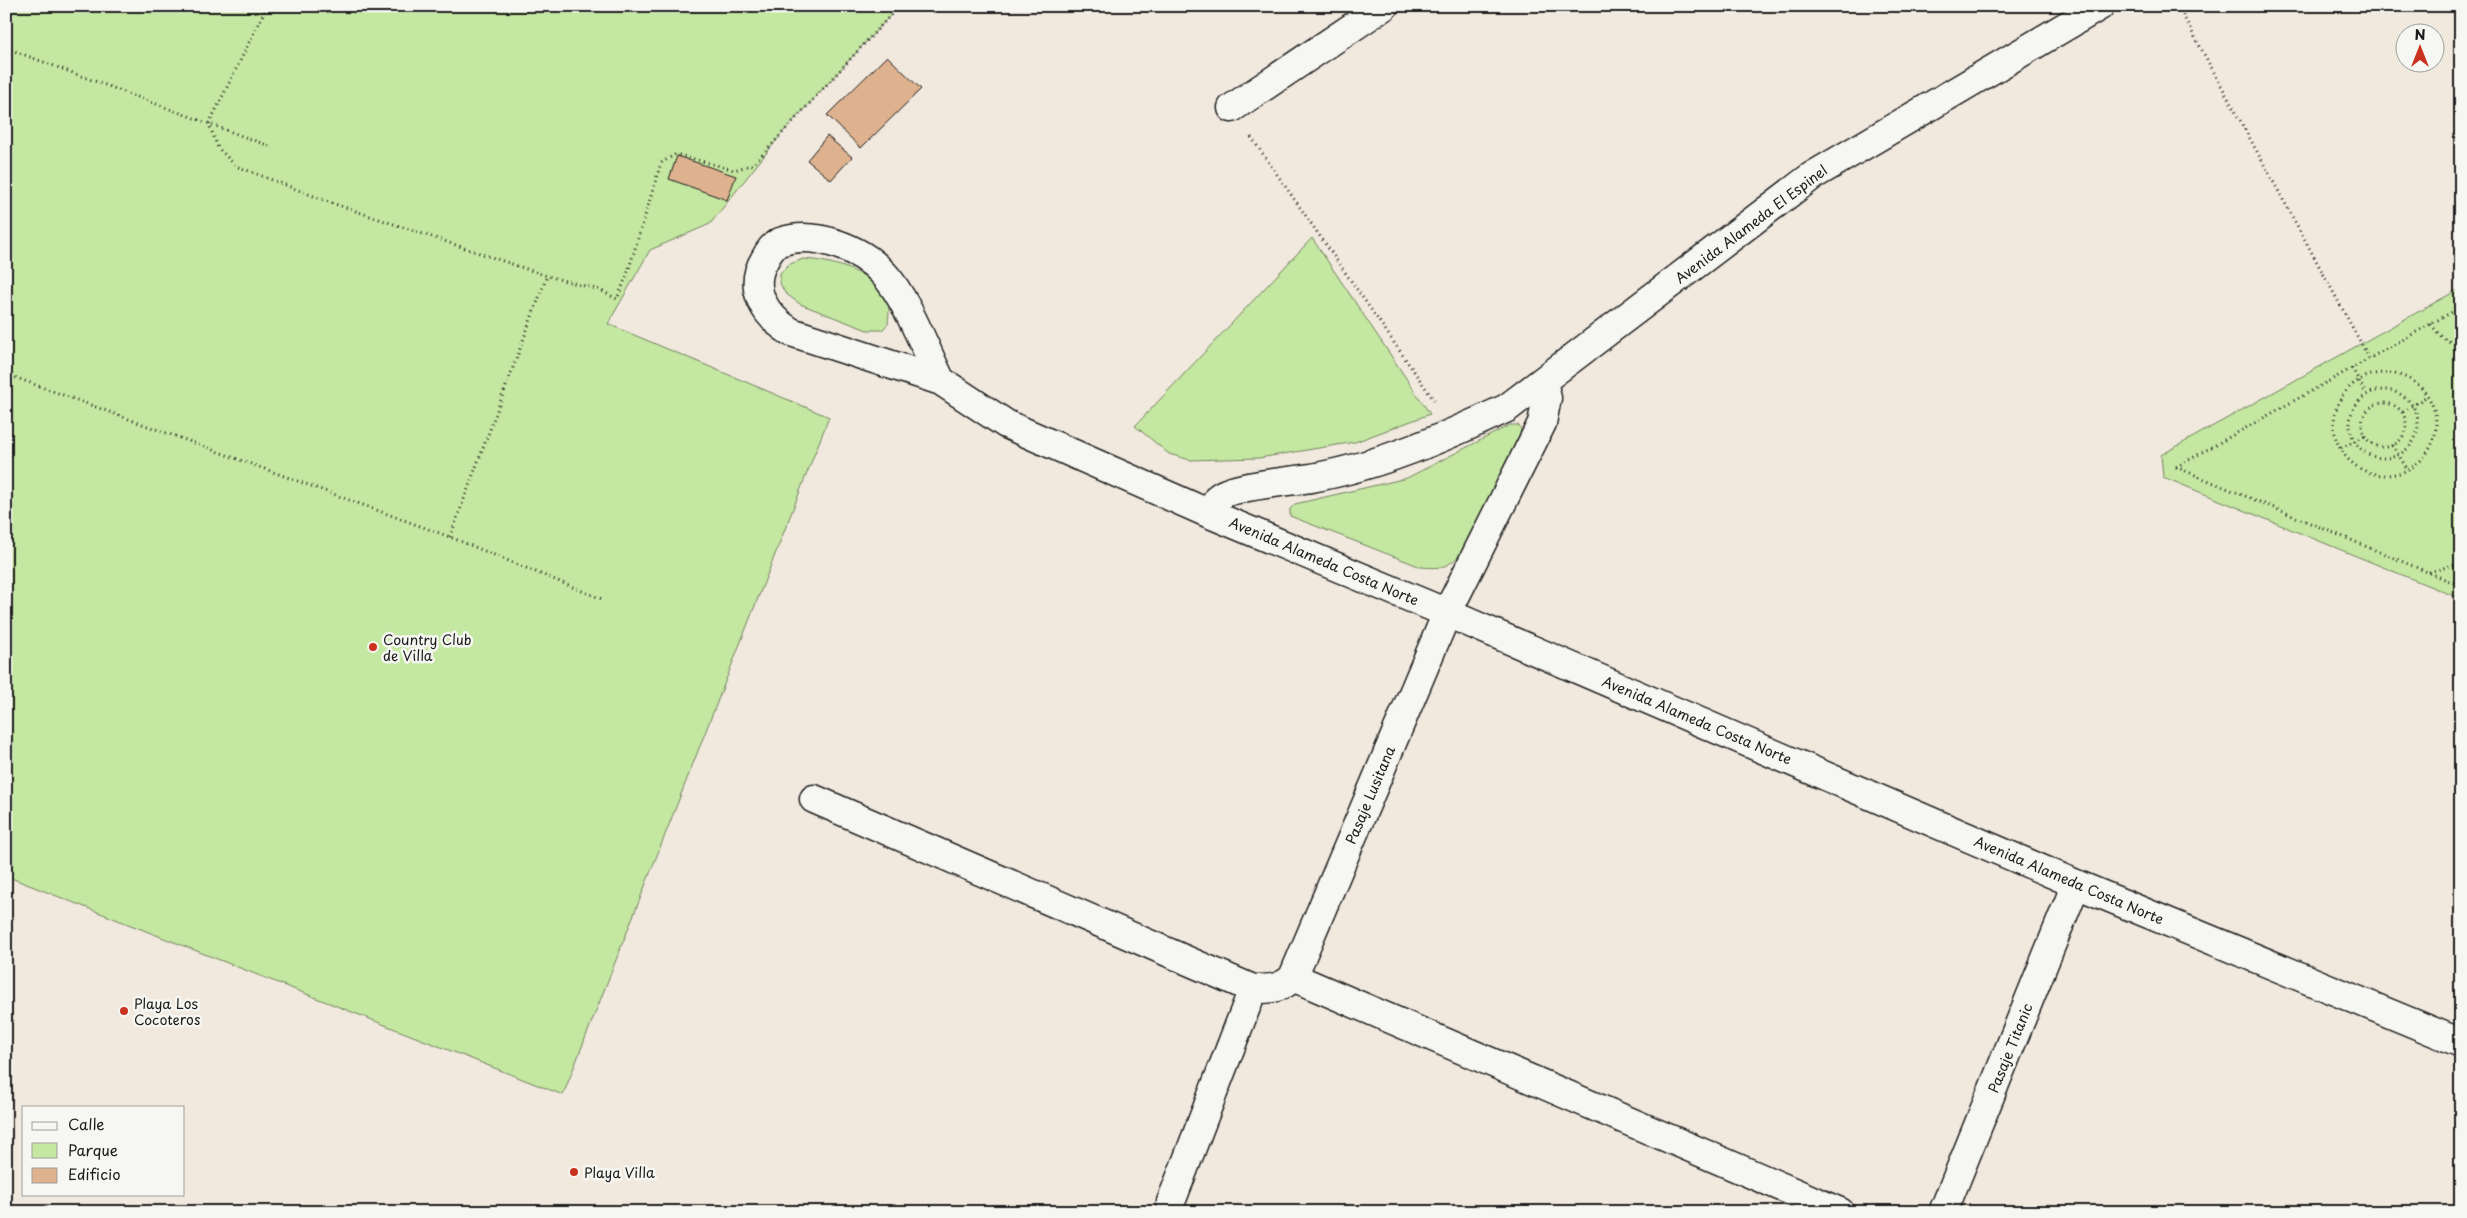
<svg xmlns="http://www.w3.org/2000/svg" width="2467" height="1218" viewBox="0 0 2467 1218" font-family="'Playpen Sans',sans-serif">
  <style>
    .green { fill: #c4e7a1; stroke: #70825e }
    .building { fill: #deb28e; stroke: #1c1c1c }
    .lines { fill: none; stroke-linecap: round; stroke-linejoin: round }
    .street-casing { stroke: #1c1c1c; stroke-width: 31 }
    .path { stroke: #1c1c1c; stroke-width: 3; stroke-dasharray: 1 4; stroke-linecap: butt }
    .street { stroke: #f6f6f2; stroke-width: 28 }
    .poi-dot { fill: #c8321e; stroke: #f6f6f2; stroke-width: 2 }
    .labels { text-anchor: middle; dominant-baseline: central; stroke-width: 5; stroke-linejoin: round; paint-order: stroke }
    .street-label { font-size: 14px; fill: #1c1c1c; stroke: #f6f6f2 }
    .poi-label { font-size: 14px; fill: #1c1c1c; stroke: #f6f6f2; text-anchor: start }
  </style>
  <rect width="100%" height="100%" fill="#f1e8de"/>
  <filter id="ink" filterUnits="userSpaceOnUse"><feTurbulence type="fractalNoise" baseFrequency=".02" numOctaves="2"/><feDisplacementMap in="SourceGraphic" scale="10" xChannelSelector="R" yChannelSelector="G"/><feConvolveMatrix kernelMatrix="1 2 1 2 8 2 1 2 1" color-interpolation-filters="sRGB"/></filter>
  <g filter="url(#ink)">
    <path class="green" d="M6 6H899L783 132 710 224 650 250 608 324 829 417 563 1095 6 876Z
      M1312 238 1430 414 1355 442 1259 458 1190 460 1169 454 1135 426Z
      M803 259C828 260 874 272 886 297 890 306 889 315 888 324L882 330H867L800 304 785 293 780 283V273L788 265Z
      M2461 288V599L2163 477 2161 455Z
      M1510 425H1518L1521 429 1520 434 1463 551C1449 567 1443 569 1421 567L1290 516V509L1295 504 1407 478Z"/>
    <path class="building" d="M887 56 921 89 861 148 827 115Z
      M827 136 852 157 831 180 807 160Z
      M677 156 736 176 727 200 669 179Z"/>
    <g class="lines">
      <g class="street-casing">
        <path id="street" d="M1232 108 1384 6
          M941 381C926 351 906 297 884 274 861 248 814 230 780 242 774 244 768 253 765 259 747 288 765 316 791 332L941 381 1006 424 1210 514 1447 613 2076 884 2461 1043
          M1210 514C1213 509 1215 502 1219 497 1230 486 1293 481 1311 478 1380 466 1445 437 1507 408L1812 176 2100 6
          M814 799 1253 989C1269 989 1282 989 1293 977L1447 613 1542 423 1547 398 1543 382
          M1293 977 1840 1212
          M1171 1202 1253 989
          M1943 1212 2076 884"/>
      </g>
      <path class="path" d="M267 6 209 124 218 148 236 166 329 202 547 276 600 290 617 299 627 275 661 163 676 154 734 170 754 164 899 6
        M2178 6 2369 358
        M6 48 269 146
        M1251 137 1436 403
        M2431 324C2439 335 2446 344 2461 343
        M2352 368 2366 394
        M2334 424a51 51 0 1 1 102 0a51 51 0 1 1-102 0Z
        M6 374 450 537 602 599
        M2350 424a34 34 0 1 1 68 0a34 34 0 1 1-68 0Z
        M2362 425a22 22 0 1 1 44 0a22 22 0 1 1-44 0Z
        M2403 412 2427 396
        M2392 445 2408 470
        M2341 448 2365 436
        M2176 467 2461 307
        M2176 467 2461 586
        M450 537 547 276
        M2429 572 2461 563"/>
      <use href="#street" class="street"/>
    </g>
  </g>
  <g class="poi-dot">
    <circle cx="373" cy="647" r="5"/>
    <circle cx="124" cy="1011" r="5"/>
    <circle cx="574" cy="1172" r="5"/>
  </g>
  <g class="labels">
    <g class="street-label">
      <text transform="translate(1751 224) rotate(-37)">Avenida Alameda El Espinel</text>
      <text transform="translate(1324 561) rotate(23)">Avenida Alameda Costa Norte</text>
      <text transform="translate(1697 720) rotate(23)">Avenida Alameda Costa Norte</text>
      <text transform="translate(1370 795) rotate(-67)">Pasaje Lusitana</text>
      <text transform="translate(2069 880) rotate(23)">Avenida Alameda Costa Norte</text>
      <text transform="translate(2010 1048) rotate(-68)">Pasaje Titanic</text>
    </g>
    <g class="poi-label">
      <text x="383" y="639">Country Club<tspan x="383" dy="16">de Villa</tspan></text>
      <text x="134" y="1003">Playa Los<tspan x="134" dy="16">Cocoteros</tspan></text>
      <text x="584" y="1172">Playa Villa</text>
    </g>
  </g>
  <rect width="2467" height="1218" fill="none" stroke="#f6f6f2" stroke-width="25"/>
  <rect x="12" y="12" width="2442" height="1193" fill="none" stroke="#1c1c1c" stroke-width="2" filter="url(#ink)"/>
  <rect x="22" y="1106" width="162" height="90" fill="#f6f6f2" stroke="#9f9f9c"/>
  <rect x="32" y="1122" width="25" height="8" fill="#f6f6f2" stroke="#9f9f9c"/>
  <text x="68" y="1130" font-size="15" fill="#1c1c1c">Calle</text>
  <rect x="32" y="1143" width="25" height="15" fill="#c4e7a1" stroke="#9f9f9c"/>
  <text x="68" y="1156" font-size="15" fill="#1c1c1c">Parque</text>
  <rect x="32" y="1168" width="25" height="15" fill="#deb28e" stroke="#9f9f9c"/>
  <text x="68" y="1180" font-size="15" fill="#1c1c1c">Edificio</text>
  <g transform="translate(2420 48)"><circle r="24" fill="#f6f6f2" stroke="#9f9f9c"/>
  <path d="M0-4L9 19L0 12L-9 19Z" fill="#c8321e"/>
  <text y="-8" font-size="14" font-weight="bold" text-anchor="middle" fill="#1c1c1c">N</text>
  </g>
</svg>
